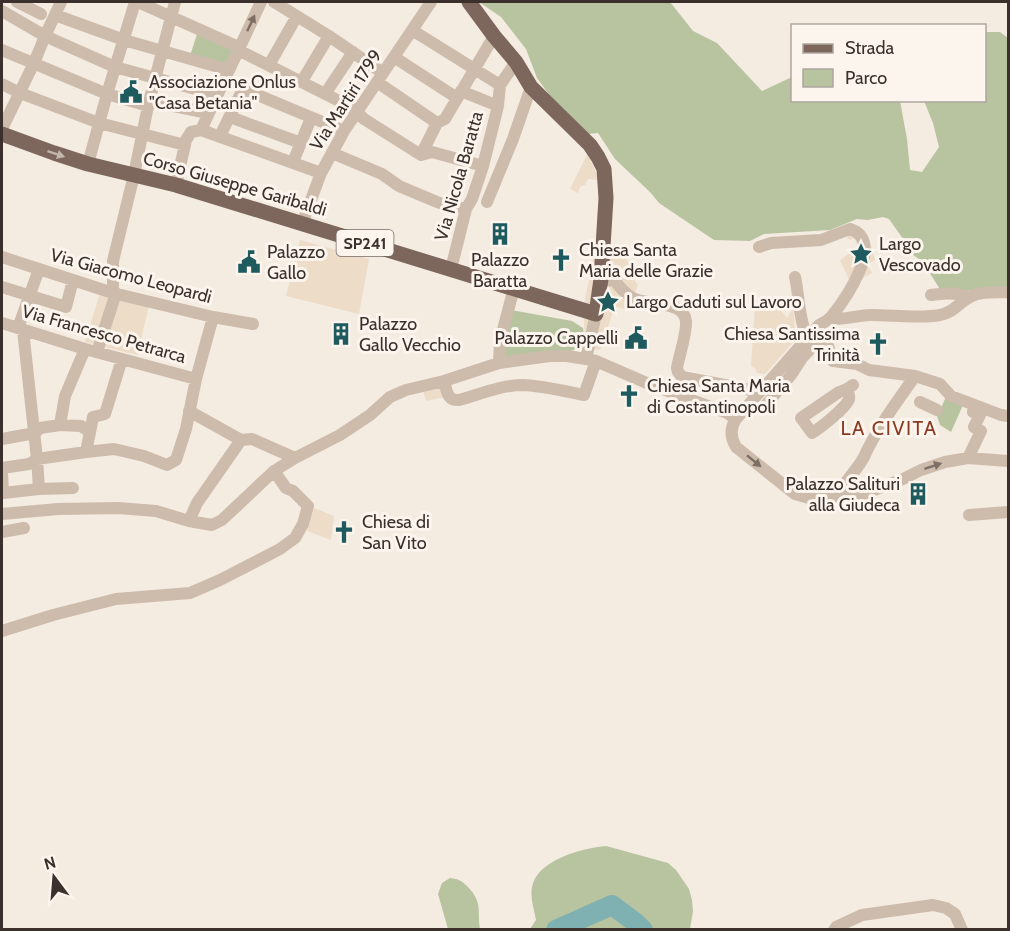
<svg xmlns="http://www.w3.org/2000/svg" width="1010" height="931" viewBox="0 0 1010 931" font-family="Cabin,sans-serif">
  <style>
    .green { fill: #b8c4a0 }
    .plaza { fill: #ecdcc8 }
    .lines { fill: none; stroke-linecap: round; stroke-linejoin: round }
    .river { stroke: #7fb0b2; stroke-width: 20 }
    .minor { stroke: #cdbbac; stroke-width: 12 }
    .major { stroke: #7d675c; stroke-width: 15 }
    .oneway { fill: #7d6f65 }
    .oneway2 { fill: #c2b5ac }
    .labels { text-anchor: middle; dominant-baseline: central; stroke-width: 6; stroke-linejoin: round; paint-order: stroke }
    .shield { fill: #fbf5ee; stroke: #756b66; stroke-width: 1.5 }
    .shield-label { font-size: 16px; font-weight: bold; fill: #3b302b }
    .poi-label { font-size: 18px; fill: #3b302b; stroke: #fbf5ee; text-anchor: start }
    .street-label { font-size: 18px; fill: #3b302b; stroke: #fbf5ee }
    .neighbourhood-label { font-size: 20px; letter-spacing: 1.5px; fill: #8c3b22; stroke: #fbf5ee }
  </style>
  <rect width="100%" height="100%" fill="#f4ebe1"/>
  <path class="green" d="M479 2H670L693 31 717 43 762 91 792 77V100L900 101 907 139 910 170 922 172 939 147 933 123 924 101 984 100 985 32H1000L1008 38V290L941 291 923 262 912 254 906 243 889 219 883 217 868 220 857 219 830 230 764 234 750 241 714 240 659 203 651 193 615 159 598 133 588 134 550 96 537 78 526 49 501 17Z
    M197 34 233 49 226 66 190 56Z
    M511 310 572 321 583 328C584 334 586 341 581 346 575 355 519 356 505 357L503 344Z
    M946 397 963 405 951 432 940 425 937 416Z
    M606 846 668 863 676 870 689 889 692 900 693 911 690 929H530L536 920C534 909 530 898 532 887 537 860 582 848 606 846Z
    M450 878C459 879 462 881 468 887 483 903 477 910 480 929H448L438 894 442 883Z"/>
  <path class="plaza" d="M588 153 599 180 588 179 585 185 580 187 578 193 570 189Z
    M843 229 862 232 870 243 875 260 867 265 872 273 860 280 850 282 840 260 859 247 854 238 849 240Z
    M300 240 369 259 359 314 286 296Z
    M594 254 602 257 613 256 614 258 625 254 634 279 638 285 627 310 615 306 600 350 578 349 583 345 585 337 583 311Z
    M100 293 149 306 137 355 85 342Z
    M755 307H766L780 309 787 318 793 307 796 339 765 374 757 373 755 368 751 366Z
    M448 376 444 397 426 401 421 384Z
    M314 508 334 516 331 540 307 531Z"/>
  <g class="lines">
    <path class="river" d="M556 930 612 905 636 923 643 930"/>
    <path class="minor" d="M17 2 41 14
      M138 2 234 45 238 50 349 106 357 112 364 119 421 155 432 152 483 166
      M274 2 329 36 383 73
      M2 11 45 36 115 67 217 95
      M55 15 124 40 229 70
      M412 30 500 85
      M2 50 107 94 148 106
      M394 57 457 98
      M269 65 297 16
      M302 81 329 36
      M377 82 437 123
      M2 84 20 93 99 123 185 145
      M461 91 498 106
      M325 94 353 52
      M149 101 208 113
      M230 117 301 143
      M2 129 34 63 45 36 61 2
      M201 130 321 173
      M220 136 243 89 344 131
      M332 153 382 174 399 186 425 197 442 204 466 209
      M421 155 437 123 445 119 494 36
      M293 162 311 118
      M88 164 107 94 135 2
      M176 185 186 140 191 132 201 130 261 2
      M487 202 513 139 531 87
      M302 224 321 173 344 131 431 2
      M759 247 771 243 821 240 850 229C887 241 844 301 831 317 828 320 823 323 819 325L736 419C730 428 730 437 736 447L795 494 809 498 864 494 903 479 921 470 945 462 968 458 1008 461
      M2 257 113 293 213 317 253 324
      M451 269 466 209 472 199 483 166 498 106 500 85 516 62
      M795 277C799 292 799 330 810 338 814 341 822 343 828 346L833 361 857 364 869 370 915 376 940 384 951 396 1001 415 1008 416
      M601 279 615 281C620 288 626 294 633 298 648 306 684 300 686 321 687 333 679 356 677 368L678 372 682 377 751 390 758 394
      M2 287 66 307 73 280
      M514 288 500 341 499 363 550 356H567L586 359 596 361 649 384 727 413 736 419
      M113 293V261L134 175 148 106 175 2
      M931 295C943 293 957 292 969 297
      M830 318C846 321 856 315 871 315 892 315 920 319 940 315 954 313 960 301 972 296 983 291 997 293 1008 292
      M2 323 85 349 196 379
      M18 328 39 269
      M23 330 37 459 39 489
      M97 352 116 293
      M586 359 596 314
      M444 381C447 391 447 401 459 400 480 394 502 385 523 385 544 386 564 391 584 395L596 361
      M847 389C848 393 850 395 849 399 846 408 820 428 812 433L801 418 839 392 847 389 853 385
      M920 402 937 410
      M765 406 791 375 802 358 818 341
      M189 411 241 440
      M60 425 65 396 85 349
      M2 439 35 433 40 428 60 425 81 426 90 432
      M241 440 252 439 295 458
      M86 452 93 417 105 414 122 359
      M968 458 981 431 974 427 980 415 973 412 974 406
      M2 468 29 464 37 459 86 452 114 449 144 456 167 465 176 460 186 429 196 379 213 317
      M2 473 3 493 39 489 73 488
      M838 497C843 481 857 471 864 457 877 428 897 402 915 376
      M2 514 58 509 118 508 156 511 189 521 212 525 222 520 274 471 295 458 340 435 370 415 390 397 406 390 444 381 499 363
      M969 515 1008 512
      M189 521 197 503 241 440
      M2 532 24 528
      M2 631 53 615 116 599 190 593 220 580 280 549 295 538 303 524 308 506 293 491 286 488 274 471
      M834 930 836 927 862 915 933 905 946 908 955 914 962 930"/>
    <path class="major" d="M2 134 54 153 88 164 176 185 596 314 601 279 606 198 604 169 598 157 590 145 531 87 516 62 494 36 469 2"/>
  </g>
  <defs><path id="oneway-solid" d="M-6-.8H1V-3.2L6.5 0L1 3.2V.8H-6Z" transform="scale(1.5)"/></defs>
  <g class="oneway">
    <use href="#oneway-solid" transform="translate(251 23) rotate(-65)"/>
    <use href="#oneway-solid" transform="translate(754 461) rotate(39)"/>
    <use href="#oneway-solid" transform="translate(933 466) rotate(-18)"/>
  </g>
  <use class="oneway2" href="#oneway-solid" transform="translate(56 154) rotate(18)"/>
  <defs>
    <g id="civic-bare" transform="scale(1.8)"><path d="M-.6-6.5H3V-4.5H.6V-3L4-1V1h2V6H-6V1h2V-1L-.6-3ZM-1.2 2.5V6h2.4V2.5Z" fill="#1f5a5e" stroke="#fbf5ee" stroke-width="2.5" paint-order="stroke"/></g>
    <g id="building-bare" transform="scale(1.8)"><path d="M-4-6H4V6H1V3H-1V6H-4ZM-2.5-4.3h1.7v1.8h-1.7ZM.8-4.3h1.7v1.8H.8ZM-2.5-1h1.7V.8h-1.7ZM.8-1h1.7V.8H.8Z" fill="#1f5a5e" stroke="#fbf5ee" stroke-width="2.5" paint-order="stroke"/></g>
    <g id="sight-bare" transform="scale(1.8)"><path d="M0-6L1.8-2.2L6-1.7L2.9 1.2L3.7 5.4L0 3.3L-3.7 5.4L-2.9 1.2L-6-1.7L-1.8-2.2Z" fill="#1f5a5e" stroke="#fbf5ee" stroke-width="2.5" paint-order="stroke"/></g>
    <g id="church-bare" transform="scale(1.8)"><path d="M-1.2-6h2.4v3.5h3.3v2.4h-3.3V6h-2.4V-.1h-3.3v-2.4h3.3Z" fill="#1f5a5e" stroke="#fbf5ee" stroke-width="2.5" paint-order="stroke"/></g>
  </defs>
  <g fill-rule="evenodd">
    <use href="#civic-bare" x="131" y="92"/>
    <use href="#building-bare" x="500" y="234"/>
    <use href="#sight-bare" x="861" y="254"/>
    <use href="#church-bare" x="561" y="260"/>
    <use href="#civic-bare" x="249" y="262"/>
    <use href="#sight-bare" x="608" y="302"/>
    <use href="#building-bare" x="341" y="334"/>
    <use href="#civic-bare" x="636" y="338"/>
    <use href="#church-bare" x="878" y="344"/>
    <use href="#church-bare" x="629" y="396"/>
    <use href="#building-bare" x="918" y="494"/>
    <use href="#church-bare" x="344" y="532"/>
  </g>
  <g class="labels">
    <rect class="shield" x="336.5" y="230" width="57" height="26" rx="4.5"/>
    <g class="shield-label">
      <text x="365" y="243">SP241</text>
    </g>
    <g class="poi-label">
      <text x="149" y="82">Associazione Onlus<tspan x="149" dy="21">"Casa Betania"</tspan></text>
      <text x="879" y="244">Largo<tspan x="879" dy="21">Vescovado</tspan></text>
      <text x="579" y="250">Chiesa Santa<tspan x="579" dy="21">Maria delle Grazie</tspan></text>
      <text x="267" y="252">Palazzo<tspan x="267" dy="21">Gallo</tspan></text>
      <text x="500" y="260" text-anchor="middle">Palazzo<tspan x="500" dy="21">Baratta</tspan></text>
      <text x="626" y="302">Largo Caduti sul Lavoro</text>
      <text x="359" y="324">Palazzo<tspan x="359" dy="21">Gallo Vecchio</tspan></text>
      <text x="860" y="334" text-anchor="end">Chiesa Santissima<tspan x="860" dy="21">Trinità</tspan></text>
      <text x="618" y="338" text-anchor="end">Palazzo Cappelli</text>
      <text x="647" y="386">Chiesa Santa Maria<tspan x="647" dy="21">di Costantinopoli</tspan></text>
      <text x="900" y="484" text-anchor="end">Palazzo Salituri<tspan x="900" dy="21">alla Giudeca</tspan></text>
      <text x="362" y="522">Chiesa di<tspan x="362" dy="21">San Vito</tspan></text>
    </g>
    <g class="street-label">
      <text transform="translate(346 100) rotate(-57)">Via Martiri 1799</text>
      <text transform="translate(459 176) rotate(-74)">Via Nicola Baratta</text>
      <text transform="translate(235 184) rotate(16)">Corso Giuseppe Garibaldi</text>
      <text transform="translate(131 276) rotate(15)">Via Giacomo Leopardi</text>
      <text transform="translate(104 334) rotate(16)">Via Francesco Petrarca</text>
    </g>
    <g class="neighbourhood-label">
      <text x="889" y="428">LA CIVITA</text>
    </g>
  </g>
  <rect width="1010" height="931" fill="none" stroke="#3b302b" stroke-width="6"/>
  <rect x="791" y="24" width="195" height="78" fill="#fbf5ee" stroke="#aea6a0" stroke-width="1.5"/>
  <rect x="803" y="44" width="30" height="9" fill="#7d675c" stroke="#aea6a0" stroke-width="1.5"/>
  <text x="845" y="54" font-size="18" fill="#3b302b">Strada</text>
  <rect x="803" y="69" width="30" height="18" fill="#b8c4a0" stroke="#aea6a0" stroke-width="1.5"/>
  <text x="845" y="84" font-size="18" fill="#3b302b">Parco</text>
  <g transform="translate(54 877) rotate(344)" stroke="#fbf5ee" stroke-width="4.5" paint-order="stroke">
  <path d="M0-4.5L10 22L0 15L-10 22Z" fill="#3b302b"/>
  <text y="-9" font-size="16" font-weight="bold" text-anchor="middle" fill="#3b302b">N</text>
  </g>
</svg>
